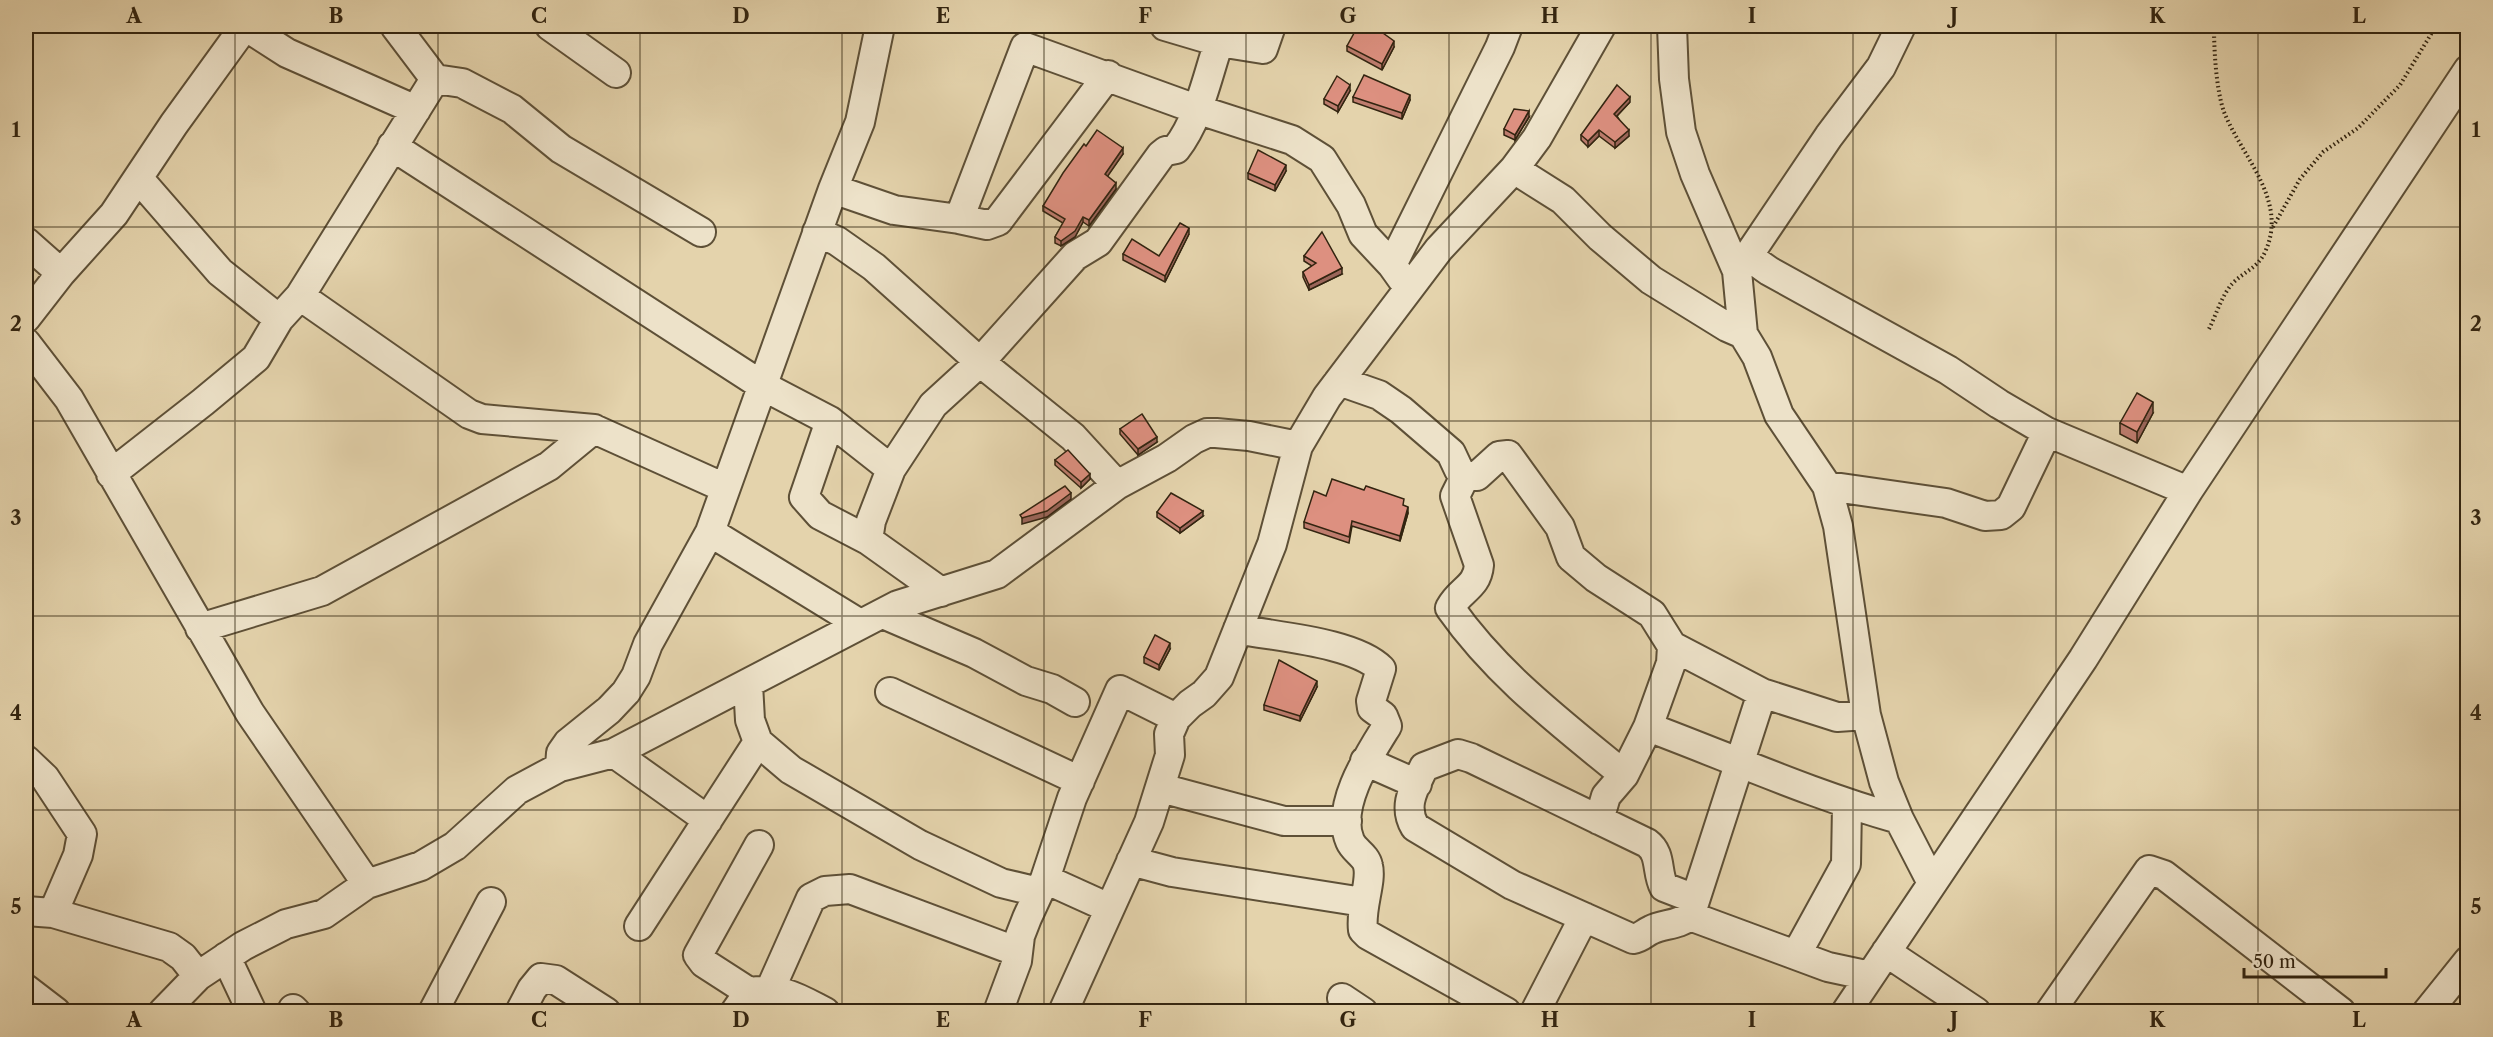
<svg xmlns="http://www.w3.org/2000/svg" width="2493" height="1037" viewBox="0 0 2493 1037" font-family="'Libre Caslon Text',serif">
  <style>
    .lines { fill: none; stroke-linecap: round; stroke-linejoin: round }
    .minor-casing { stroke: #5e5037; stroke-width: 32 }
    .path { stroke: #322410; stroke-width: 4; stroke-dasharray: 1.5 3; stroke-linecap: butt }
    .minor { stroke: #ede2c9; stroke-width: 28 }
    .wall { fill: #be7c6e; stroke: #322410; stroke-width: 1.5 }
    .shaded-wall { fill: #9b655a; stroke: #322410; stroke-width: 1.5 }
    .building { fill: #dd9080; stroke: #322410; stroke-width: 1.5 }
    .grid { fill: none; stroke: #322410; stroke-width: 1.5; stroke-opacity: 0.55 }
    .neatline { fill: none; stroke: #322410; stroke-width: 2 }
    .grid-label { font-size: 20px; text-anchor: middle; font-weight: bold; fill: #322410 }
  </style>
  <rect width="100%" height="100%" fill="#e4d3ac"/>
  <filter id="stains"><feTurbulence type="fractalNoise" baseFrequency=".00333" numOctaves="4"/><feColorMatrix values="0 0 0 0 .2 0 0 0 0 .09 0 0 0 0 .02 0 0 0 .5 -.17"/></filter>
  <radialGradient id="worn" r=".72"><stop offset=".6" stop-color="#630" stop-opacity="0"/><stop offset="1" stop-color="#630" stop-opacity=".3"/></radialGradient>
  <g class="lines">
    <g class="minor-casing">
      <path id="minor" d="M245 26 287 53 416 110
        M395 26 435 79 462 83 512 109 561 149 701 232
        M550 26 616 73
        M1165 26 1219 42 1263 49 1271 26
        M1672 26 1674 79 1681 132 1695 174 1737 271 1743 334 1757 357 1779 415 1827 486 1838 526 1866 715 1884 782 1899 819 1932 883
        M392 146 763 386 830 421 891 469
        M1514 169 1563 200 1600 237 1651 280 1727 327 1743 334
        M139 179 220 272 279 319
        M833 189 894 210 959 219 1025 47 1196 109 1292 140 1322 159 1351 205 1363 234 1392 265
        M959 219 987 225 998 221 1108 75
        M817 232 837 241 874 267 980 362 1073 437 1117 485
        M26 242 61 273
        M1748 256 1829 136 1881 67 1901 26
        M1737 271 1748 256 1769 271 1948 370 1999 404 2047 432 2188 491
        M1402 279 1392 265 1500 47 1508 26
        M300 296 469 414 482 419 594 429 725 488
        M26 318 61 273 114 214 174 124 245 26
        M26 343 69 399 250 713 367 884
        M1339 381 1379 395 1401 410 1451 453 1459 470 1465 476H1477L1499 456 1508 455 1560 527 1571 557 1596 578 1652 614 1672 646 1762 693 1837 717 1866 715
        M830 421 804 497 820 515 868 540
        M111 474 203 402 256 358 279 319 300 296 435 79
        M1465 476 1455 496 1479 565C1477 588 1460 589 1450 608 1497 675 1561 723 1624 775
        M1827 486 1946 503 1985 516 2001 515 2011 507 2047 432
        M710 532 860 624
        M941 592 868 540 871 521 891 469 933 405 980 362 1075 256 1098 242 1161 155 1166 151 1176 149C1199 120 1207 77 1219 42
        M883 614 974 653 1026 681 1052 689 1075 702
        M200 628 322 591 549 466 594 429
        M1238 629C1276 637 1354 642 1381 669L1371 701 1372 708 1383 716 1387 726C1369 755 1335 806 1350 841 1354 851 1366 855 1368 866 1372 882 1360 908 1363 930L1368 935 1506 1012
        M748 684 750 720 758 742 791 770 920 845 1001 883 1039 892
        M890 692 1080 781
        M1648 727C1731 758 1813 795 1899 819
        M614 753 708 820
        M26 760 45 778 82 834 78 855 53 913
        M1365 761 1417 784
        M560 767 561 753 568 743 609 710 626 692 636 676 648 644 710 532 833 189 860 122 880 26
        M1161 788 1284 821H1347
        M1599 820 1606 796 1624 775 1648 727 1671 663 1672 646
        M1131 861 1172 872 1363 902
        M1045 879 1109 908
        M1695 899 1664 887C1656 872 1662 854 1647 843L1471 758 1458 754 1424 767C1415 787 1402 805 1415 827L1512 885 1633 939C1641 938 1644 933 1651 930 1663 924 1679 925 1690 916L1828 967 1870 976
        M26 911 53 913 169 947 183 957 198 976
        M1690 916 1762 693
        M639 926 758 742
        M1886 952 1976 1012
        M1796 955 1846 864 1847 805
        M226 957 252 1012
        M26 989 56 1012
        M770 990 811 898 825 891 850 889 1018 952
        M749 992 704 963 698 955 759 845
        M1342 998 1363 1012
        M293 1009 296 1012
        M163 1012 198 976 243 946 286 924 324 914 367 884 421 866 455 846 517 790 560 767 614 753 898 605 997 574 1117 485 1167 458 1194 439 1207 433H1216L1249 436 1298 446
        M433 1012 491 902
        M520 1012 532 989 541 978 556 980 606 1012
        M735 1012 749 992C784 988 796 997 825 1012
        M998 1012 1017 961 1020 936 1027 918 1045 879 1072 798 1120 690 1176 718
        M1063 1012 1149 822 1170 755 1169 734 1176 718 1190 704 1204 694 1219 677 1272 544 1298 446 1327 397 1439 249 1514 169 1537 138 1601 26
        M1535 1012 1584 917
        M1846 1012 2083 659 2188 491 2468 70
        M2050 1012 2149 870 2164 875 2341 1012
        M2427 1012 2468 961"/>
    </g>
    <path class="path" d="M2273 227 2300 179 2323 152 2358 128 2400 85 2436 26
      M2209 329C2216 315 2222 295 2232 284 2243 272 2258 268 2265 252 2289 201 2242 157 2224 112 2216 89 2214 50 2214 26"/>
    <use href="#minor" class="minor"/>
  </g>
  <path class="wall" d="M1347 46 1394 47 1382 70 1347 51Z
    M1350 91 1338 112 1324 104V99Z
    M1353 97 1410 100 1402 119 1353 102Z
    M1630 102 1617 116 1629 136 1615 148 1599 136 1588 147 1581 140V135Z
    M1529 117 1515 140 1504 135V129Z
    M1086 146 1123 154 1107 176 1116 189 1089 226 1083 222 1075 237 1061 246 1055 243V237L1063 223 1043 211V206Z
    M1286 171 1275 191 1248 179V173Z
    M1189 234 1165 282 1123 260V254L1159 256Z
    M1304 256 1342 274 1309 290 1303 277V272L1312 266 1304 261Z
    M2153 413 2137 443 2120 434V423Z
    M1120 429 1157 442 1138 455 1120 434Z
    M1055 460 1090 479 1081 488 1055 465Z
    M1326 496 1404 506 1408 513 1400 541 1352 526 1349 543 1304 528V522Z
    M1157 512 1203 516 1180 533 1157 517Z
    M1170 649 1159 670 1144 663V657Z
    M1317 687 1300 721 1264 710V705Z"/>
  <path class="shaded-wall" d="M1394 41V47L1382 70V64Z
    M1350 85V91L1338 112V106Z
    M1410 95V100L1402 119V113Z
    M1630 97V102L1614 119V114Z
    M1529 111V117L1515 140V135Z
    M1599 130V136L1588 147V141Z
    M1629 130V136L1615 148V142Z
    M1123 148V154L1105 180V174Z
    M1286 165V171L1275 191V185Z
    M1116 183V189L1089 226V220Z
    M1083 217V222L1075 237 1061 246V241Z
    M1189 228V234L1165 282V276Z
    M1342 268V274L1309 290V285Z
    M2153 402V413L2137 443V432Z
    M1157 437V442L1138 455V449Z
    M1090 474V479L1081 488V482Z
    M1071 493V499L1047 517 1022 524V518Z
    M1408 507V513L1400 541V536Z
    M1203 511V516L1180 533V528Z
    M1170 643V649L1159 670V665Z
    M1317 681V687L1300 721V716Z"/>
  <path class="building" d="M1358 26H1373L1394 41 1382 64 1347 46Z
    M1364 75 1410 95 1402 113 1353 97Z
    M1337 76 1350 85 1338 106 1324 99Z
    M1617 85 1630 97 1614 114 1629 130 1615 142 1599 130 1588 141 1581 135Z
    M1514 109 1529 111 1515 135 1504 129Z
    M1097 130 1123 148 1105 174 1116 183 1089 220 1083 217 1075 231 1061 241 1055 237 1065 219 1043 206 1063 173 1084 144 1086 146Z
    M1258 150 1286 165 1275 185 1248 173Z
    M1180 223 1189 228 1165 276 1123 254 1132 239 1159 256Z
    M1322 232 1342 268 1309 285 1303 272 1316 263 1304 256Z
    M2137 393 2153 402 2137 432 2120 423Z
    M1142 414 1157 437 1138 449 1120 429Z
    M1068 450 1090 474 1081 482 1055 460Z
    M1332 479 1364 490 1366 486 1404 499 1403 505 1408 507 1400 536 1352 521 1349 537 1304 522 1314 491 1326 496Z
    M1065 486 1071 493 1047 511 1022 518 1020 515Z
    M1171 493 1203 511 1180 528 1157 512Z
    M1155 635 1170 643 1159 665 1144 657Z
    M1279 660 1317 681 1300 716 1264 705Z"/>
  <path class="grid" d="M235 26V1012M438 26V1012M640 26V1012M842 26V1012M1044 26V1012M1246 26V1012M1449 26V1012M1651 26V1012M1853 26V1012M2056 26V1012M2258 26V1012M26 227H2468M26 421H2468M26 616H2468M26 810H2468"/>
  <rect width="2493" height="1037" fill="none" stroke="#e4d3ac" stroke-width="66"/>
  <path d="M2244 968v9h142v-9" fill="none" stroke="#322410" stroke-width="3"/>
  <text x="2253" y="968" font-size="18" fill="#322410" stroke="#ede2c9" stroke-width="4.5" paint-order="stroke">50 m</text>
  <rect x="33" y="33" width="2427" height="971" class="neatline"/>
  <g class="grid-label">
    <text x="134" y="23">A</text>
    <text x="336" y="23">B</text>
    <text x="539" y="23">C</text>
    <text x="741" y="23">D</text>
    <text x="943" y="23">E</text>
    <text x="1145" y="23">F</text>
    <text x="1348" y="23">G</text>
    <text x="1550" y="23">H</text>
    <text x="1752" y="23">I</text>
    <text x="1954" y="23">J</text>
    <text x="2157" y="23">K</text>
    <text x="2359" y="23">L</text>
    <text x="16" y="137">1</text>
    <text x="2476" y="137">1</text>
    <text x="16" y="331">2</text>
    <text x="2476" y="331">2</text>
    <text x="16" y="525">3</text>
    <text x="2476" y="525">3</text>
    <text x="16" y="720">4</text>
    <text x="2476" y="720">4</text>
    <text x="16" y="914">5</text>
    <text x="2476" y="914">5</text>
    <text x="134" y="1027">A</text>
    <text x="336" y="1027">B</text>
    <text x="539" y="1027">C</text>
    <text x="741" y="1027">D</text>
    <text x="943" y="1027">E</text>
    <text x="1145" y="1027">F</text>
    <text x="1348" y="1027">G</text>
    <text x="1550" y="1027">H</text>
    <text x="1752" y="1027">I</text>
    <text x="1954" y="1027">J</text>
    <text x="2157" y="1027">K</text>
    <text x="2359" y="1027">L</text>
  </g>
  <rect width="100%" height="100%" filter="url(#stains)"/>
  <rect width="100%" height="100%" fill="url(#worn)"/>
</svg>
